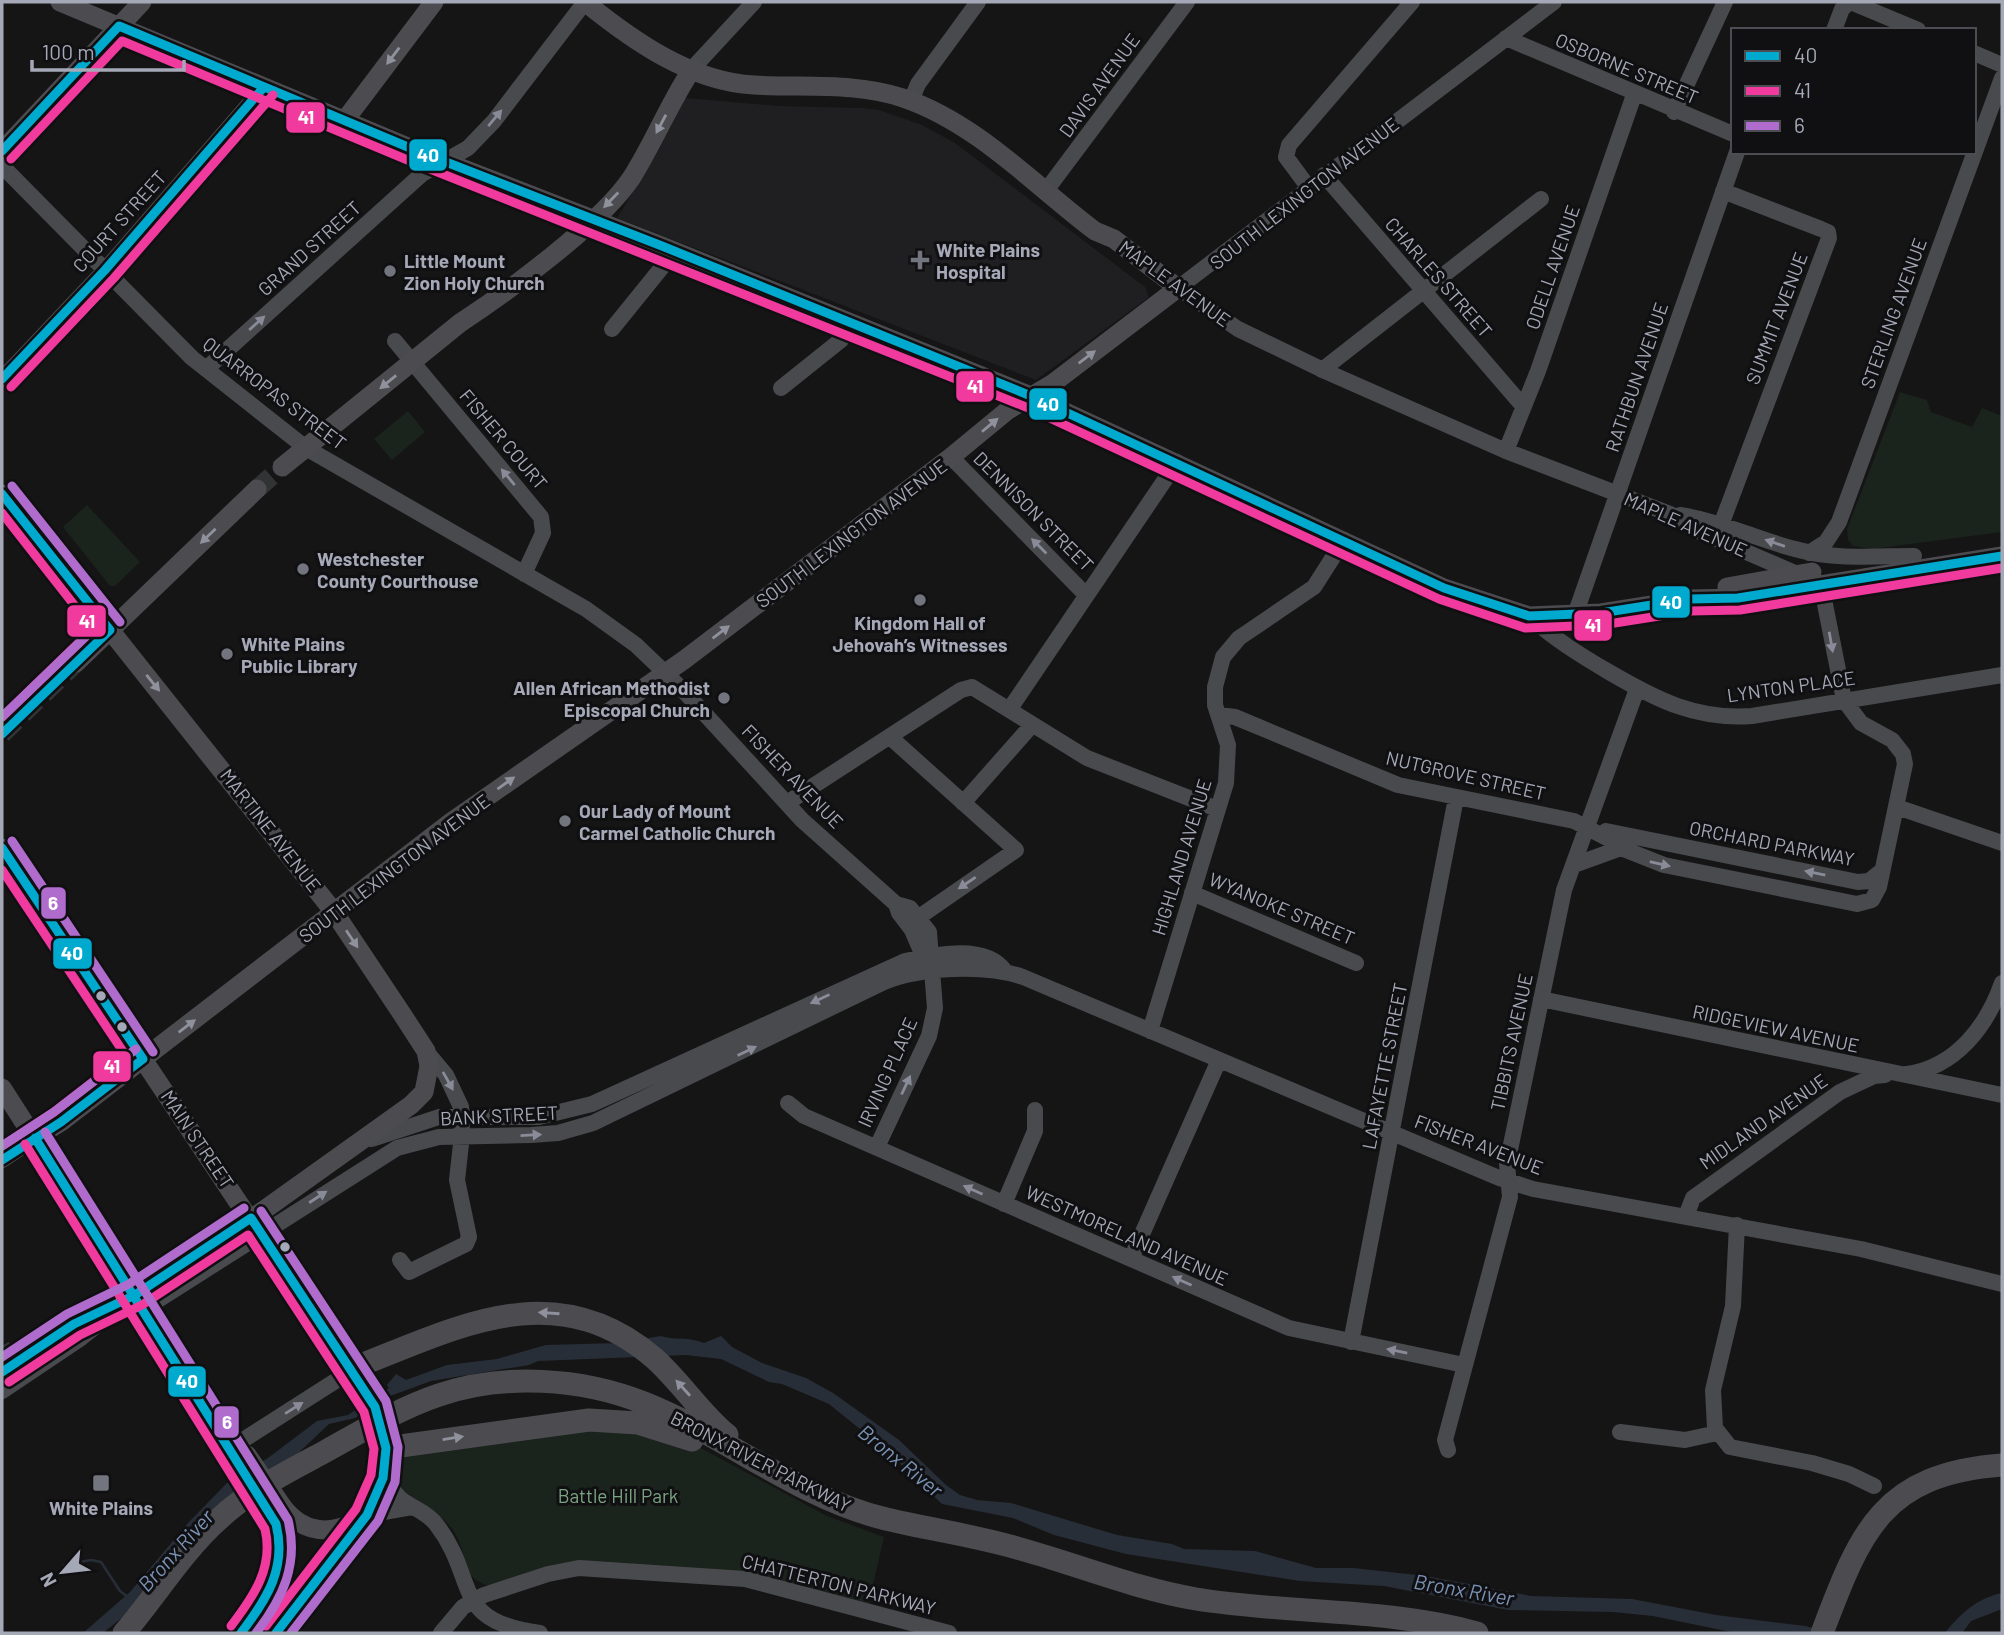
<svg xmlns="http://www.w3.org/2000/svg" width="2004" height="1635" viewBox="0 0 2004 1635" font-family="Barlow,sans-serif">
  <style>
    .built { fill: #1f1f21 }
    .green { fill: #1b231d }
    .water { fill: #282e38 }
    .lines { fill: none; stroke-linecap: round; stroke-linejoin: round }
    .stream { stroke: #282e38; stroke-width: 2.5 }
    .minor-tunnel { stroke: #323335; stroke-width: 16; stroke-dasharray: 16 8; stroke-linecap: butt }
    .major-tunnel { stroke: #323335; stroke-width: 19; stroke-dasharray: 19 10; stroke-linecap: butt }
    .minor { stroke: #494a4e; stroke-width: 16 }
    .major { stroke: #4c4c50; stroke-width: 19 }
    .highway { stroke: #4c4c50; stroke-width: 23 }
    .major-bridge { stroke: #4c4c50; stroke-width: 19 }
    .bus-1-casing { stroke: #100f11; stroke-width: 14 }
    .bus-2-casing { stroke: #100f11; stroke-width: 14 }
    .bus-3-casing { stroke: #100f11; stroke-width: 14 }
    .bus-1 { stroke: #00a9ce; stroke-width: 9 }
    .bus-2 { stroke: #f13a9d; stroke-width: 9 }
    .bus-3 { stroke: #b06ccc; stroke-width: 9 }
    .oneway { fill: #8f929d }
    .oneway2 { fill: #898c98 }
    .poi-dot { fill: #73757e; stroke: #100f11; stroke-width: 2.5 }
    .bus-dot { fill: #a5a9b7; stroke: #100f11; stroke-width: 2.5 }
    .labels { text-anchor: middle; dominant-baseline: central; stroke-width: 6; stroke-linejoin: round; paint-order: stroke }
    .street-label { font-size: 19px; fill: #a5a9b7; stroke: #100f11 }
    .poi-label { font-size: 19px; font-weight: bold; fill: #a5a9b7; stroke: #100f11; text-anchor: start }
    .park-label { font-size: 19px; fill: #7ba482; stroke: #100f11 }
    .water-label { font-size: 21px; font-style: italic; fill: #7a93b5; stroke: #100f11 }
    .line-badge { stroke: #100f11; stroke-width: 2.5 }
    .badge-label { font-size: 19px; text-anchor: middle; font-weight: bold; fill: #fff }
  </style>
  <rect width="100%" height="100%" fill="#151515"/>
  <path class="built" d="M685 98 779 106 860 108 879 110 922 125 955 143 1145 287 1149 297 1036 380 617 218 657 153Z"/>
  <path class="green" d="M1900 392 1927 400 1931 412 1972 427 1982 408 2002 416V532L1872 549 1853 546 1848 540 1847 529Z
    M408 411 425 432 392 460 374 439Z
    M87 505 140 562 115 586H110L63 527Z
    M595 1424 686 1440 827 1516 884 1537 868 1606 785 1584 578 1563 490 1586C457 1577 470 1555 453 1530 439 1510 411 1499 393 1481L401 1457Z"/>
  <path class="water" d="M661 1336C676 1341 688 1336 704 1343L721 1336 732 1347 762 1363 806 1378 833 1393 899 1440 946 1485 960 1495 977 1500 1011 1503 1117 1535 1172 1544 1184 1549 1255 1551 1316 1568H1353L1426 1576 1531 1596 1632 1599 1716 1615 1805 1626 1832 1633H1736L1653 1616 1613 1612 1508 1610 1384 1586 1300 1581 1126 1554 1054 1535 1013 1518 942 1504 886 1450 829 1404 782 1384 769 1382 721 1359 686 1355 538 1361 529 1365 431 1381 390 1396 355 1418 329 1424 135 1607 103 1633H83L130 1592 189 1522 227 1483 268 1458 317 1421 348 1415 389 1388 387 1385 396 1374 406 1380 447 1365 497 1359 546 1345 619 1343Z
    M2002 1593V1609L1971 1621 1962 1633H1945C1960 1614 1977 1598 2002 1593Z"/>
  <g class="lines">
    <path class="stream" d="M64 1565 91 1560 101 1562 120 1591 129 1598"/>
    <path class="minor-tunnel" d="M2 1346 7 1354"/>
    <path class="major-tunnel" d="M257 489 282 467
      M2 734 76 663"/>
    <path class="minor" d="M1554 2 1178 288 1238 329 1327 372 1506 451 1670 514 1704 534 1821 584 1844 700 1861 723 1892 740 1903 754 1905 764 1879 887 1872 900 1857 904 1664 865 1621 848 1574 865
      M1851 2 1918 30
      M1834 30 1842 9 1849 2
      M1506 38 1733 134
      M1974 53 2002 65
      M692 69 754 2
      M911 101 918 84 978 2
      M1674 112 1725 2
      M2 166 192 358 306 448 586 609 636 645 682 689 802 820 896 904 899 913 912 930 930 972
      M1324 175 1523 406
      M1309 188 1286 157 1289 145 1412 2
      M1045 192 1187 2
      M612 329 663 266 671 249
      M395 341 541 517 543 533 524 574
      M206 369 422 174 468 148 494 121 585 2
      M1322 370 1541 199
      M2 379 105 270 264 87
      M781 388 841 340 853 324
      M1506 451 1538 371 1634 95
      M951 457 1086 595
      M1680 515C1720 521 1756 539 1795 549 1834 560 1874 556 1914 556
      M1721 525 1829 238 1828 232 1821 229 1723 191
      M1809 553 1826 542 1839 522 2002 78
      M1575 615 1737 152
      M1529 616C1554 639 1580 655 1609 672 1657 700 1696 720 1752 716L2002 675
      M1009 710 1177 462
      M1219 715 1235 717 1398 785 1574 821 1626 848
      M890 737 1016 850 919 917
      M787 803 961 690 972 687 1087 758 1217 809
      M963 803 1032 725
      M1897 807 2002 843
      M1606 831 1858 882 1869 881 1879 873
      M1192 893 1356 963
      M1541 999 2002 1095
      M1150 1031 1226 783 1228 745 1215 705V687L1223 657 1239 638 1314 587 1344 540
      M1907 1074C1956 1067 1987 1026 2002 983
      M788 1103 804 1116 1289 1328 1464 1365
      M372 1139 439 1117H539L592 1104 905 961C934 955 985 943 1005 971
      M877 1147 929 1036 935 1008 929 932 910 908 896 904
      M2 1160 35 1138
      M1004 1204 1035 1131V1110
      M1686 1216 1693 1198 1840 1092 1874 1076 1885 1075
      M1737 1225 1733 1306 1713 1390 1715 1428 1730 1447 1812 1463 1849 1474 1874 1486
      M1131 1259 1219 1060
      M400 1260 409 1272 466 1244 469 1237 457 1180 462 1135 461 1107 446 1075 426 1051
      M144 1309 397 1148 439 1137 531 1135 558 1133 593 1123 884 982C921 967 985 964 1023 977L1499 1178 1533 1189 1861 1249 2002 1284
      M1351 1342 1456 798
      M13 1364 74 1324 110 1306
      M2 1391 81 1338 135 1295
      M1620 1432 1685 1440 1717 1433
      M229 1449 351 1371
      M1448 1450 1445 1440 1510 1197 1507 1164 1564 890 1637 689
      M383 1478C389 1485 394 1493 401 1499 412 1508 427 1512 436 1524 479 1579 449 1621 540 1633
      M367 1515 412 1507
      M285 1623 294 1633
      M441 1633 463 1607 484 1595 548 1574 579 1568 745 1579 949 1633"/>
    <path class="major" d="M60 2 415 150 662 246 1031 396 1444 588 1529 616 1601 613 1690 599 1738 598 2002 556
      M345 120 434 2
      M2 151 142 2
      M282 467 460 323C507 292 602 223 632 177 654 142 669 104 692 69
      M2 494 334 912 402 1014 426 1051 429 1066 424 1092 411 1105 264 1210 135 1295
      M1727 587 1812 572
      M76 663 257 489
      M2 848 368 1397
      M2 1088 154 1325 236 1462
      M35 1138 61 1122 451 822 684 660 951 457 1008 410 1052 384 1178 288 1114 239 1095 231C1034 185 977 123 903 98 855 82 804 88 754 85 691 82 632 40 585 2
      M282 1506C303 1534 331 1536 360 1519
      M241 1633C268 1598 296 1558 270 1514
      M276 1633 367 1515 383 1478 384 1435"/>
    <path class="highway" d="M351 1371 366 1363C466 1323 559 1277 654 1358 681 1382 700 1413 727 1435
      M386 1448 589 1420 638 1423 692 1440
      M124 1633C156 1596 182 1552 219 1519 250 1490 289 1471 326 1451 362 1431 400 1408 439 1395 503 1373 582 1378 644 1403 727 1436 798 1498 886 1519 932 1530 979 1536 1024 1550 1081 1566 1137 1589 1196 1599 1289 1614 1386 1608 1477 1633
      M1822 1633C1860 1533 1881 1474 2002 1465"/>
    <path class="major-bridge" d="M368 1397 379 1417 384 1435
      M247 1455 282 1506
      M236 1462 270 1514"/>
    <g class="bus-1-casing">
      <path id="bus-1" d="M119 26 415 150 662 246 1031 396 1444 588 1529 616 1601 613 1690 599 1738 598 2002 556
        M2 151 119 26
        M2 379 105 270 264 87
        M2 494 110 630
        M2 734 110 630
        M2 848 143 1059
        M35 1138 276 1524C287 1568 267 1599 241 1633
        M2 1160 61 1122 143 1059
        M251 1218 375 1407 386 1448 383 1478 367 1515 276 1633
        M2 1372 74 1324 135 1295 251 1218"/>
    </g>
    <g class="bus-2-casing">
      <path id="bus-2" d="M11 159 122 41 410 161 1026 407 1439 599 1525 628 1602 625 1691 611 1740 610 2002 568
        M11 387 114 278 273 95
        M2 513 93 629 2 717
        M2 870 126 1056 54 1112 2 1146
        M25 1144 265 1529C274 1567 254 1596 231 1626
        M9 1382 80 1335 142 1305 248 1235 364 1412 374 1449 371 1475 356 1509 266 1626"/>
    </g>
    <g class="bus-3-casing">
      <path id="bus-3" d="M12 486 120 622
        M2 717 102 621
        M12 841 153 1052
        M45 1132 288 1520C299 1564 283 1598 256 1633
        M2 1146 54 1112 136 1049
        M261 1211 386 1401 398 1447 395 1482 378 1521 291 1633
        M2 1357 67 1314 129 1284 244 1208"/>
    </g>
    <use href="#bus-1" class="bus-1"/>
    <use href="#bus-2" class="bus-2"/>
    <use href="#bus-3" class="bus-3"/>
  </g>
  <defs><path id="oneway-solid" d="M-6-.8H1V-3.2L6.5 0L1 3.2V.8H-6Z" transform="scale(1.75)"/></defs>
  <g class="oneway">
    <use href="#oneway-solid" transform="translate(393 56) rotate(127)"/>
    <use href="#oneway-solid" transform="translate(661 124) rotate(118)"/>
    <use href="#oneway-solid" transform="translate(611 200) rotate(134)"/>
    <use href="#oneway-solid" transform="translate(1087 357) rotate(-37)"/>
    <use href="#oneway-solid" transform="translate(388 382) rotate(141)"/>
    <use href="#oneway-solid" transform="translate(990 425) rotate(-40)"/>
    <use href="#oneway-solid" transform="translate(208 536) rotate(136)"/>
    <use href="#oneway-solid" transform="translate(721 632) rotate(-37)"/>
    <use href="#oneway-solid" transform="translate(153 683) rotate(51)"/>
    <use href="#oneway-solid" transform="translate(506 783) rotate(-35)"/>
    <use href="#oneway-solid" transform="translate(352 939) rotate(56)"/>
    <use href="#oneway-solid" transform="translate(187 1026) rotate(-37)"/>
    <use href="#oneway-solid" transform="translate(549 1313) rotate(-176)"/>
    <use href="#oneway-solid" transform="translate(683 1388) rotate(-132)"/>
    <use href="#oneway-solid" transform="translate(453 1438) rotate(-9)"/>
  </g>
  <g class="oneway2">
    <use href="#oneway-solid" transform="translate(495 118) rotate(-50)"/>
    <use href="#oneway-solid" transform="translate(257 323) rotate(-42)"/>
    <use href="#oneway-solid" transform="translate(508 477) rotate(-130)"/>
    <use href="#oneway-solid" transform="translate(1775 543) rotate(-161)"/>
    <use href="#oneway-solid" transform="translate(1039 546) rotate(-135)"/>
    <use href="#oneway-solid" transform="translate(1831 642) rotate(80)"/>
    <use href="#oneway-solid" transform="translate(1660 864) rotate(13)"/>
    <use href="#oneway-solid" transform="translate(1815 873) rotate(-169)"/>
    <use href="#oneway-solid" transform="translate(967 883) rotate(146)"/>
    <use href="#oneway-solid" transform="translate(820 999) rotate(155)"/>
    <use href="#oneway-solid" transform="translate(747 1051) rotate(-26)"/>
    <use href="#oneway-solid" transform="translate(448 1081) rotate(61)"/>
    <use href="#oneway-solid" transform="translate(906 1085) rotate(-65)"/>
    <use href="#oneway-solid" transform="translate(531 1135) rotate(-3)"/>
    <use href="#oneway-solid" transform="translate(973 1190) rotate(-156)"/>
    <use href="#oneway-solid" transform="translate(318 1197) rotate(-33)"/>
    <use href="#oneway-solid" transform="translate(1182 1281) rotate(-156)"/>
    <use href="#oneway-solid" transform="translate(1397 1351) rotate(-168)"/>
    <use href="#oneway-solid" transform="translate(294 1408) rotate(-32)"/>
  </g>
  <g class="poi-dot">
    <path d="M916.5 249.5h7v7h7v7h-7v7h-7v-7h-7v-7h7z"/>
    <circle cx="390" cy="271" r="7"/>
    <circle cx="303" cy="569" r="7"/>
    <circle cx="920" cy="600" r="7"/>
    <circle cx="227" cy="654" r="7"/>
    <circle cx="724" cy="698" r="7"/>
    <circle cx="565" cy="821" r="7"/>
    <rect x="92" y="1474" width="18" height="18" rx="3.5"/>
  </g>
  <g class="bus-dot">
    <circle cx="101" cy="996" r="6"/>
    <circle cx="122" cy="1027" r="6"/>
    <circle cx="285" cy="1247" r="6"/>
  </g>
  <g class="labels">
    <g class="street-label">
      <text transform="translate(1627 68) rotate(23)">OSBORNE STREET</text>
      <text transform="translate(1099 85) rotate(-54)">DAVIS AVENUE</text>
      <text transform="translate(1304 193) rotate(-38)">SOUTH LEXINGTON AVENUE</text>
      <text transform="translate(119 221) rotate(-48)">COURT STREET</text>
      <text transform="translate(309 248) rotate(-42)">GRAND STREET</text>
      <text transform="translate(1552 267) rotate(-71)">ODELL AVENUE</text>
      <text transform="translate(1439 277) rotate(49)">CHARLES STREET</text>
      <text transform="translate(1175 283) rotate(36)">MAPLE AVENUE</text>
      <text transform="translate(1893 313) rotate(-70)">STERLING AVENUE</text>
      <text transform="translate(1776 318) rotate(-69)">SUMMIT AVENUE</text>
      <text transform="translate(1636 377) rotate(-71)">RATHBUN AVENUE</text>
      <text transform="translate(275 393) rotate(37)">QUARROPAS STREET</text>
      <text transform="translate(504 439) rotate(50)">FISHER COURT</text>
      <text transform="translate(1034 511) rotate(45)">DENNISON STREET</text>
      <text transform="translate(1686 524) rotate(24)">MAPLE AVENUE</text>
      <text transform="translate(851 533) rotate(-37)">SOUTH LEXINGTON AVENUE</text>
      <text transform="translate(1791 686) rotate(-8)">LYNTON PLACE</text>
      <text transform="translate(1466 775) rotate(13)">NUTGROVE STREET</text>
      <text transform="translate(793 776) rotate(46)">FISHER AVENUE</text>
      <text transform="translate(271 830) rotate(52)">MARTINE AVENUE</text>
      <text transform="translate(1772 843) rotate(11)">ORCHARD PARKWAY</text>
      <text transform="translate(1181 857) rotate(-73)">HIGHLAND AVENUE</text>
      <text transform="translate(394 868) rotate(-37)">SOUTH LEXINGTON AVENUE</text>
      <text transform="translate(1282 908) rotate(23)">WYANOKE STREET</text>
      <text transform="translate(1776 1028) rotate(12)">RIDGEVIEW AVENUE</text>
      <text transform="translate(1511 1042) rotate(-78)">TIBBITS AVENUE</text>
      <text transform="translate(1384 1066) rotate(-79)">LAFAYETTE STREET</text>
      <text transform="translate(887 1072) rotate(-66)">IRVING PLACE</text>
      <text transform="translate(499 1115) rotate(-3)">BANK STREET</text>
      <text transform="translate(1763 1121) rotate(-35)">MIDLAND AVENUE</text>
      <text transform="translate(198 1139) rotate(56)">MAIN STREET</text>
      <text transform="translate(1479 1144) rotate(21)">FISHER AVENUE</text>
      <text transform="translate(1127 1235) rotate(24)">WESTMORELAND AVENUE</text>
      <text transform="translate(761 1461) rotate(27)">BRONX RIVER PARKWAY</text>
      <text transform="translate(839 1584) rotate(14)">CHATTERTON PARKWAY</text>
    </g>
    <g class="poi-label">
      <text x="936" y="249">White Plains<tspan x="936" dy="22">Hospital</tspan></text>
      <text x="404" y="260">Little Mount<tspan x="404" dy="22">Zion Holy Church</tspan></text>
      <text x="317" y="558">Westchester<tspan x="317" dy="22">County Courthouse</tspan></text>
      <text x="920" y="622" text-anchor="middle">Kingdom Hall of<tspan x="920" dy="22">Jehovah’s Witnesses</tspan></text>
      <text x="241" y="643">White Plains<tspan x="241" dy="22">Public Library</tspan></text>
      <text x="710" y="687" text-anchor="end">Allen African Methodist<tspan x="710" dy="22">Episcopal Church</tspan></text>
      <text x="579" y="810">Our Lady of Mount<tspan x="579" dy="22">Carmel Catholic Church</tspan></text>
      <text x="101" y="1507" text-anchor="middle">White Plains</text>
    </g>
    <g class="park-label">
      <text x="618" y="1495">Battle Hill Park</text>
    </g>
    <g class="water-label">
      <text transform="translate(901 1460) rotate(39)">Bronx River</text>
      <text transform="translate(175 1550) rotate(-48)">Bronx River</text>
      <text transform="translate(1464 1589) rotate(10)">Bronx River</text>
    </g>
  </g>
  <g class="line-badge">
    <rect x="285" y="101" width="41" height="33" rx="7" fill="#f13a9d"/>
    <rect x="408" y="138" width="40" height="34" rx="7" fill="#00a9ce"/>
    <rect x="955" y="370" width="40" height="33" rx="7" fill="#f13a9d"/>
    <rect x="1028" y="387" width="40" height="34" rx="7" fill="#00a9ce"/>
    <rect x="1651" y="585" width="40" height="34" rx="7" fill="#00a9ce"/>
    <rect x="66" y="604" width="41" height="34" rx="7" fill="#f13a9d"/>
    <rect x="1573" y="609" width="40" height="33" rx="7" fill="#f13a9d"/>
    <rect x="40" y="886" width="27" height="34" rx="7" fill="#b06ccc"/>
    <rect x="52" y="937" width="41" height="33" rx="7" fill="#00a9ce"/>
    <rect x="92" y="1050" width="40" height="33" rx="7" fill="#f13a9d"/>
    <rect x="167" y="1365" width="40" height="33" rx="7" fill="#00a9ce"/>
    <rect x="213" y="1405" width="27" height="34" rx="7" fill="#b06ccc"/>
  </g>
  <g class="badge-label">
    <text x="306" y="124">41</text>
    <text x="428" y="162">40</text>
    <text x="975" y="393">41</text>
    <text x="1048" y="411">40</text>
    <text x="1671" y="609">40</text>
    <text x="87" y="628">41</text>
    <text x="1593" y="632">41</text>
    <text x="53" y="910">6</text>
    <text x="72" y="960">40</text>
    <text x="112" y="1073">41</text>
    <text x="187" y="1388">40</text>
    <text x="227" y="1429">6</text>
  </g>
  <rect width="2004" height="1635" fill="none" stroke="#a5a9b7" stroke-width="7"/>
  <rect x="1731" y="28" width="245" height="126" fill="#100f11" stroke="#4c4d53" stroke-width="2"/>
  <rect x="1745" y="51" width="35" height="10" fill="#00a9ce" stroke="#4c4d53" stroke-width="2"/>
  <text x="1794" y="63" font-size="21" fill="#a5a9b7">40</text>
  <rect x="1745" y="86" width="35" height="10" fill="#f13a9d" stroke="#4c4d53" stroke-width="2"/>
  <text x="1794" y="98" font-size="21" fill="#a5a9b7">41</text>
  <rect x="1745" y="121" width="35" height="10" fill="#b06ccc" stroke="#4c4d53" stroke-width="2"/>
  <text x="1794" y="133" font-size="21" fill="#a5a9b7">6</text>
  <g transform="translate(63 1572) rotate(242)" stroke="#100f11" stroke-width="5" paint-order="stroke">
  <path d="M0-5L12 26L0 18L-12 26Z" fill="#a5a9b7"/>
  <text y="-10" font-size="19" font-weight="bold" text-anchor="middle" fill="#a5a9b7">N</text>
  </g>
  <path d="M32 60v10h152v-10" fill="none" stroke="#a5a9b7" stroke-width="3.5"/>
  <text x="42" y="60" font-size="21" fill="#a5a9b7" stroke="#100f11" stroke-width="5" paint-order="stroke">100 m</text>
</svg>
